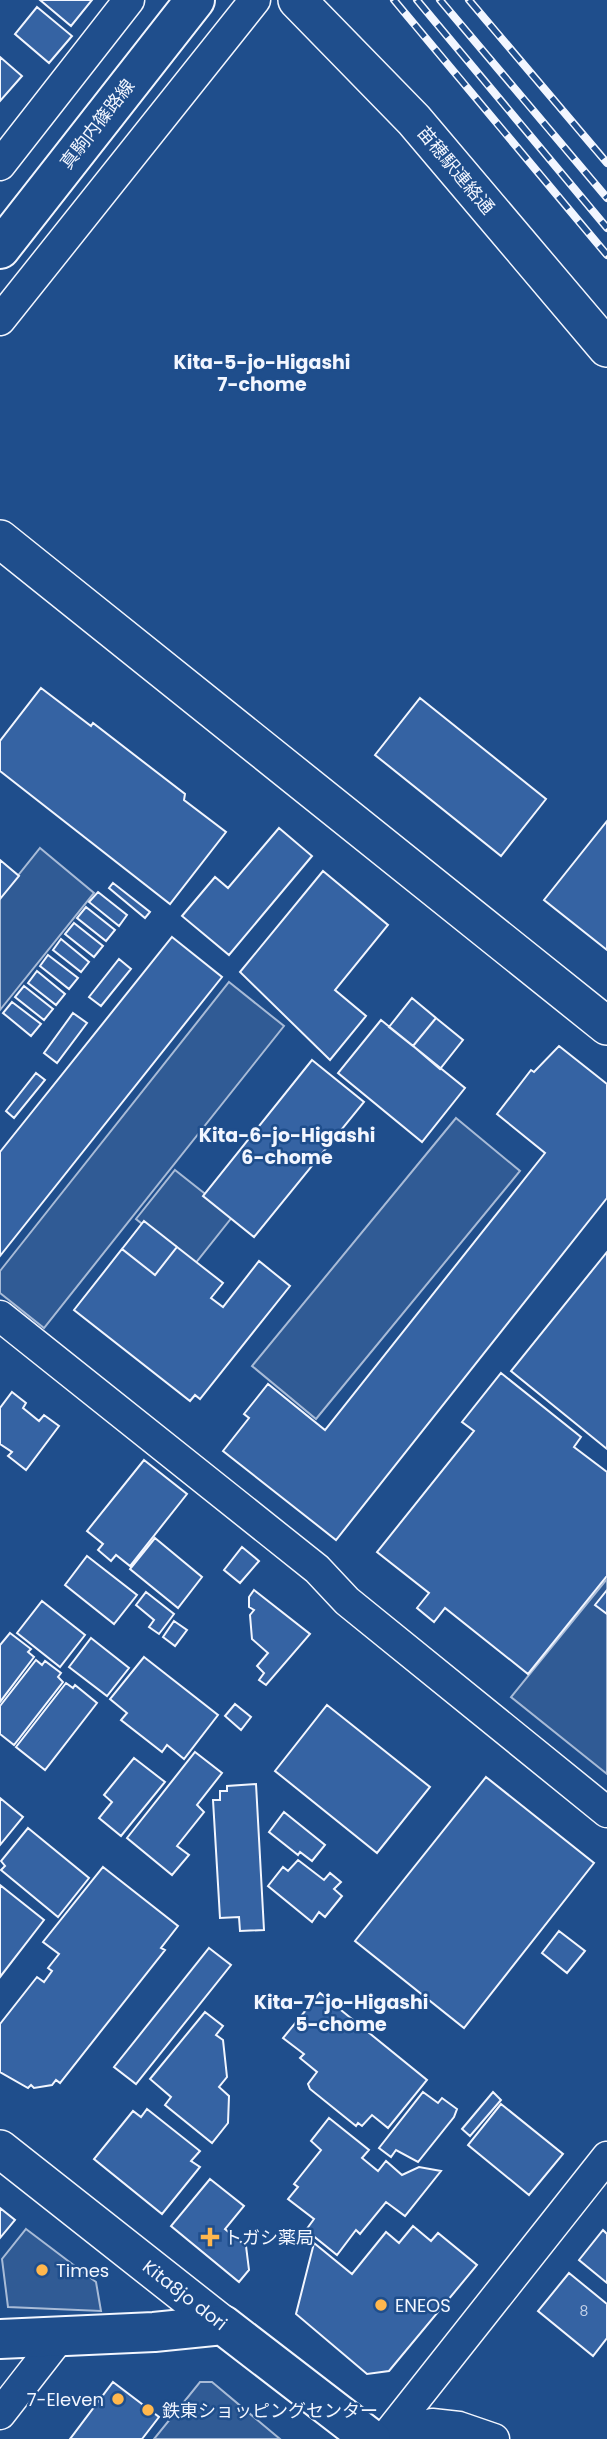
<svg xmlns="http://www.w3.org/2000/svg" width="607" height="2439" viewBox="0 0 607 2439" font-family="Poppins,'Noto Sans JP',sans-serif">
  <style>
    .parking { fill: #305b95; stroke: #a8bbd7; stroke-width: 2 }
    .building { fill: #3563a3; stroke: #f2f6ff; stroke-width: 2 }
    .lines { fill: none; stroke-linecap: round; stroke-linejoin: round }
    .minor-casing { stroke: #f2f6ff; stroke-width: 33 }
    .tertiary-casing { stroke: #f2f6ff; stroke-width: 40 }
    .secondary-casing { stroke: #f2f6ff; stroke-width: 42 }
    .primary-casing { stroke: #f2f6ff; stroke-width: 42 }
    .minor { stroke: #1f4e8c; stroke-width: 30 }
    .tertiary { stroke: #1f4e8c; stroke-width: 37 }
    .secondary { stroke: #1f4e8c; stroke-width: 38 }
    .primary { stroke: #1f4e8c; stroke-width: 38 }
    .rail-casing { stroke: #f2f6ff; stroke-width: 8 }
    .rail { stroke: #1f4e8c; stroke-width: 5; stroke-dasharray: 16; stroke-linecap: butt }
    .poi-dot { fill: #ffb74d; stroke: #1f4e8c; stroke-width: 2.5 }
    .labels { text-anchor: middle; dominant-baseline: central; stroke-width: 5; stroke-linejoin: round; paint-order: stroke }
    .number-label { font-size: 14px; fill: #c3d1e8 }
    .street-label { font-size: 18px; fill: #f2f6ff; stroke: #1f4e8c }
    .poi-label { font-size: 18px; fill: #f2f6ff; stroke: #1f4e8c; text-anchor: start }
    .neighbourhood-label { font-size: 19px; font-weight: bold; fill: #f2f6ff; stroke: #1f4e8c }
  </style>
  <rect width="100%" height="100%" fill="#1f4e8c"/>
  <path class="parking" d="M40 848 94 893 0 1010V898Z
    M229 982 284 1026 44 1328 0 1293V1271Z
    M456 1118 520 1171 316 1419 252 1366Z
    M175 1170 233 1216 194 1265 136 1219Z
    M607 1579V1774L511 1697Z
    M26 2229 96 2282 101 2311 8 2307 2 2259Z
    M200 2382H212L280 2439H154Z"/>
  <path class="building" d="M40 0H92L71 26Z
    M37 7 72 36 49 63 15 34Z
    M0 57 22 76 0 101Z
    M41 688 91 726 93 723 185 794 184 800 226 832 170 904 0 771V741Z
    M420 698 546 799 501 856 375 755Z
    M607 821V950L544 900Z
    M279 828 312 856 229 955 182 916 215 877 228 888Z
    M0 860 19 876 0 899Z
    M323 871 388 925 335 990 366 1016 330 1060 240 972Z
    M113 883 150 912 145 918 109 888Z
    M98 892 127 915 119 926 89 902Z
    M86 907 115 930 106 941 77 918Z
    M74 923 103 946 94 957 65 934Z
    M172 937 222 977 0 1256V1152Z
    M61 939 89 962 81 972 53 950Z
    M48 955 78 978 69 989 40 966Z
    M119 959 131 969 101 1006 89 997Z
    M37 971 65 994 56 1005 28 983Z
    M24 986 53 1009 44 1020 15 997Z
    M412 998 436 1018 413 1046 389 1027Z
    M12 1002 41 1024 31 1036 3 1013Z
    M73 1013 87 1023 57 1063 44 1053Z
    M436 1018 463 1040 440 1069 413 1046Z
    M381 1020 465 1088 422 1142 338 1073Z
    M559 1046 607 1084V1198L336 1540 223 1451 249 1418 244 1414 268 1384 325 1430 545 1153 497 1114 531 1070 534 1072Z
    M312 1060 364 1102 254 1237 203 1196Z
    M36 1073 45 1080 14 1118 6 1111Z
    M144 1221 177 1247 155 1275 122 1249Z
    M177 1247 223 1283 211 1298 223 1307 259 1261 290 1286 200 1399 195 1395 190 1401 74 1310 122 1249 155 1275Z
    M607 1252V1449L511 1371Z
    M501 1373 581 1437 574 1447 607 1472V1576L528 1674 445 1608 434 1622 417 1608 429 1593 377 1552 474 1431 462 1422Z
    M12 1392 26 1403 23 1408 39 1421 44 1415 59 1426 26 1470 8 1456 12 1452 0 1444V1408Z
    M144 1460 187 1494 130 1566 116 1555 111 1561 98 1550 103 1544 87 1531Z
    M155 1538 202 1577 178 1608 130 1569Z
    M242 1547 259 1561 240 1583 224 1570Z
    M87 1556 137 1595 114 1624 65 1585Z
    M254 1590 310 1634 266 1685 259 1680 264 1673 257 1666 268 1653 252 1639 250 1615 254 1610 249 1607V1597Z
    M607 1590V1614L595 1605Z
    M146 1592 174 1614 159 1634 149 1627 154 1620 136 1605Z
    M42 1601 85 1635 60 1667 17 1633Z
    M174 1621 187 1630 175 1646 163 1637Z
    M10 1633 31 1649 28 1652 34 1657 0 1702V1645Z
    M91 1638 129 1668 107 1696 69 1667Z
    M144 1657 218 1715 184 1759 167 1745 162 1752 121 1720 127 1713 110 1699Z
    M36 1660 42 1665 45 1661 61 1673 58 1677 63 1682 14 1745 0 1734V1706Z
    M66 1683 73 1688 75 1685 97 1703 45 1770 16 1747Z
    M235 1704 251 1717 241 1730 225 1716Z
    M327 1705 430 1787 377 1853 275 1771Z
    M195 1752 222 1773 197 1805 204 1812 177 1846 189 1855 172 1875 127 1838Z
    M134 1758 165 1782 121 1836 99 1818 112 1802 104 1795Z
    M486 1777 594 1863 464 2028 355 1941Z
    M256 1784 264 1930 240 1931 239 1917 220 1918 213 1800H220V1791H227V1786Z
    M0 1798 23 1817 0 1845Z
    M284 1812 325 1845 312 1861 300 1852 298 1855 269 1832Z
    M28 1828 89 1878 58 1917 1 1870 5 1866 1 1861Z
    M298 1860 324 1880 330 1873 341 1882 334 1889 342 1896 325 1917 319 1912 312 1922 268 1886 283 1867 288 1871Z
    M103 1867 178 1926 161 1948 165 1950 60 2083 56 2080 52 2085 34 2088 31 2085 28 2088 0 2072V2024L37 1977 44 1982 52 1971 48 1968 59 1954 43 1942Z
    M0 1885 44 1920 0 1977Z
    M559 1931 585 1951 567 1973 542 1953Z
    M209 1948 231 1965 136 2084 114 2067Z
    M320 1993 427 2080 388 2128 372 2115 362 2126 358 2123 356 2126 310 2089 308 2084 317 2072 300 2058 304 2054 283 2038Z
    M205 2012 223 2026 216 2035 223 2040 227 2077 219 2087 229 2096 228 2123 212 2143 165 2105 171 2097 150 2079Z
    M423 2092 438 2103 442 2098 457 2109 454 2117 418 2162 396 2150 391 2157 379 2148Z
    M493 2092 501 2100 470 2136 462 2129Z
    M501 2104 563 2154 529 2195 468 2145Z
    M147 2109 200 2151 191 2161 200 2167 162 2214 94 2159 133 2111 141 2117Z
    M329 2118 369 2150 362 2158 378 2171 386 2161 402 2175 419 2167 441 2171 405 2216 386 2202 360 2234 356 2230 337 2255 306 2230 314 2219 288 2199 298 2187 294 2184 321 2150 311 2141Z
    M210 2179 244 2206 225 2229 246 2246 249 2270 239 2282 171 2226Z
    M0 2208 15 2220 0 2238Z
    M413 2226 431 2241 438 2233 477 2265 389 2371 367 2374 296 2314 314 2243 352 2274 386 2232 399 2243Z
    M603 2230 607 2234V2283L579 2260Z
    M569 2273 607 2304V2338L593 2356 538 2311Z
    M113 2382 159 2417 142 2439H70Z"/>
  <g class="lines">
    <g class="minor-casing">
      <path id="minor" d="M0 165 129 0
        M0 320 255 0
        M0 1316 317 1569 347 1601 607 1812
        M0 2414 60 2337
        M384 2439 607 2157
        M394 2439 432 2424 459 2427 494 2439"/>
    </g>
    <g class="tertiary-casing">
      <path id="tertiary" d="M297 0 414 120 607 348
        M0 539 607 1026
        M0 2149 223 2325"/>
    </g>
    <g class="secondary-casing">
      <path id="secondary" d="M0 2339 154 2332 223 2325 371 2439"/>
    </g>
    <g class="primary-casing">
      <path id="primary" d="M0 249 195 0"/>
    </g>
    <use href="#minor" class="minor"/>
    <use href="#tertiary" class="tertiary"/>
    <use href="#secondary" class="secondary"/>
    <use href="#primary" class="primary"/>
    <g class="rail-casing">
      <path id="rail" d="M394 0 607 255
        M417 0 607 228
        M440 0 607 198
        M469 0 607 163"/>
    </g>
    <use href="#rail" class="rail"/>
  </g>
  <g class="poi-dot">
    <path d="M206.5 2226.5h7v7h7v7h-7v7h-7v-7h-7v-7h7z"/>
    <circle cx="42" cy="2270" r="7"/>
    <circle cx="381" cy="2305" r="7"/>
    <circle cx="118" cy="2399" r="7"/>
    <circle cx="148" cy="2410" r="7"/>
  </g>
  <g class="labels">
    <g class="number-label">
      <text x="584" y="2311">8</text>
    </g>
    <g class="street-label">
      <text transform="translate(97 124) rotate(-52)">真駒内篠路線</text>
      <text transform="translate(456 170) rotate(50)">苗穂駅連絡通</text>
      <text transform="translate(185 2295) rotate(38)">Kita8jo dori</text>
    </g>
    <g class="poi-label">
      <text x="224" y="2237">トガシ薬局</text>
      <text x="56" y="2270">Times</text>
      <text x="395" y="2305">ENEOS</text>
      <text x="104" y="2399" text-anchor="end">7-Eleven</text>
      <text x="162" y="2410">鉄東ショッピングセンター</text>
    </g>
    <g class="neighbourhood-label">
      <text x="262" y="362">Kita-5-jo-Higashi<tspan x="262" dy="22">7-chome</tspan></text>
      <text x="287" y="1135">Kita-6-jo-Higashi<tspan x="287" dy="22">6-chome</tspan></text>
      <text x="341" y="2002">Kita-7-jo-Higashi<tspan x="341" dy="22">5-chome</tspan></text>
    </g>
  </g>
</svg>
